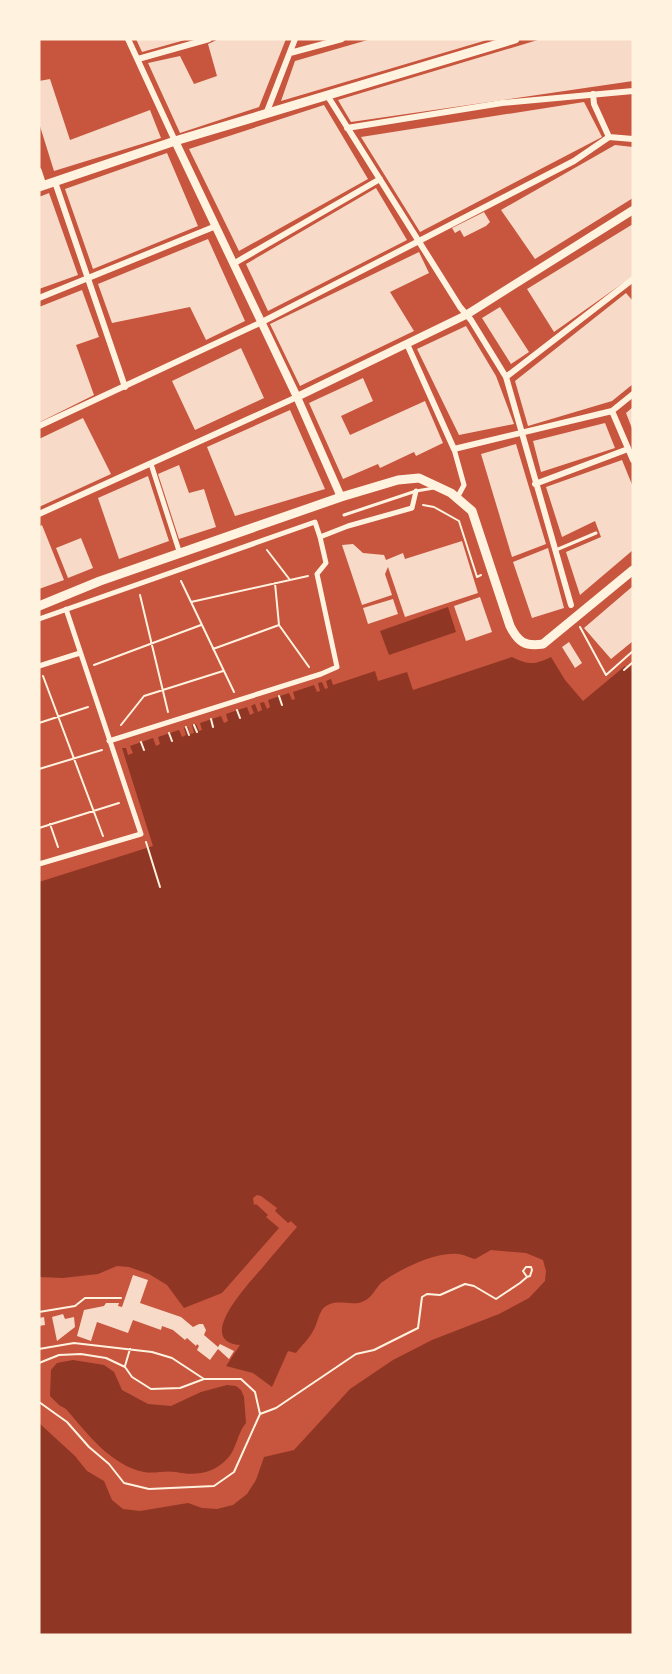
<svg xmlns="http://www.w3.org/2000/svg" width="672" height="1674" viewBox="0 0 672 1674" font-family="Manrope,sans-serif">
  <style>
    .water { fill: #8f3625 }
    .building { fill: #f7dbc8 }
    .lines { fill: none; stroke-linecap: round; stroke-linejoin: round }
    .path { stroke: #fff3e0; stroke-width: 2 }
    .service { stroke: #fff3e0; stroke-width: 3 }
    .pedestrian { stroke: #fff3e0; stroke-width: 5 }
    .minor { stroke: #fff3e0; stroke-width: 6 }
    .tertiary { stroke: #fff3e0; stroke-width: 8 }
    .secondary { stroke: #fff3e0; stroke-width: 9 }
  </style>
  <rect width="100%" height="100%" fill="#c8553d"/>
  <path class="water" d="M448 607 456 632 389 655 380 631Z
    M512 657C529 665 534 665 551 657L565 680 583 701 625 666 627 669 633 664V1635H39V1423L75 1456 87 1471 104 1481 112 1500 123 1509 140 1511 188 1503 202 1508 217 1509 233 1505 247 1494 256 1480 264 1457 294 1450 350 1389 393 1360 432 1340 499 1314 529 1298 545 1281 546 1271 543 1260 526 1253 491 1250 475 1259C470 1258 463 1254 458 1254 436 1251 398 1270 381 1283 376 1288 372 1297 366 1300 352 1309 334 1295 322 1310 318 1316 317 1325 313 1331 309 1339 301 1346 296 1353L288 1351 272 1387 253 1373 226 1366 240 1345C193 1341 251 1281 263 1267 274 1253 286 1240 297 1227L291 1221 288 1223 275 1211 277 1208 261 1196 257 1195 253 1198 254 1205 256 1204 268 1215 266 1217 279 1228 222 1293 184 1308 167 1285 149 1274 129 1267 117 1266 98 1274 63 1278 39 1277V882L153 846 122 748H126L128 755 133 753 130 746 153 738 156 746 160 744 158 737 179 730 182 737 186 735 184 728 188 727 190 734 194 733 192 725 196 724 199 731 202 730 200 723 221 716 224 723 228 721 226 714 247 707 250 715 254 713 251 706 255 704 258 712 262 710 260 703 264 702 267 709 270 707 268 700 289 693 292 700 295 699 293 692 314 685 317 692 320 691 318 683 322 682 325 689 328 688 326 681 331 679 333 685 375 671 378 681 407 672 413 690Z
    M73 1360 104 1365 114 1372 122 1390 148 1404 171 1406 201 1392 227 1385 236 1386 241 1390 244 1397 246 1423C237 1433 237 1449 227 1459 213 1474 194 1476 176 1472 165 1470 154 1474 144 1472 110 1465 87 1433 66 1409L59 1405 50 1396 51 1370 57 1363Z"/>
  <path class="building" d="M136 39H185V40L142 52Z
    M219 39H286L259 107 180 133 148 63 180 56 194 84 217 76 208 44Z
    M371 39H487V40L281 101 295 61Z
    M541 39H633V81L351 122 338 100Z
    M50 79 70 140 150 110 161 138 54 171 39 123V81Z
    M584 102 602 137 420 232 361 137Z
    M324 105 368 179 239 251 189 149Z
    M615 145 633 147V198L535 259 501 210Z
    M167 153 198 226 93 269 65 189Z
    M376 188 407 240 268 311 246 264Z
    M49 193 78 275 39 289V197Z
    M484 212 490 222 486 226 464 237 460 230 455 233 452 228Z
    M633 224V276L554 332 527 289Z
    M208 239 245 321 206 340 190 307 112 323 98 284Z
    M419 252 429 273 390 292 414 331 300 386 270 324Z
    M82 290 99 337 76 345 94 395 40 422 39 307Z
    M626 293 633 301V384L612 401 528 426 515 381Z
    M500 307 529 352 511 364 482 318Z
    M466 326 496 376 514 424 459 435 417 349Z
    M241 348 264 398 195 430 172 381Z
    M363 378 373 401 341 416 350 435 425 401 443 443 416 456 414 452 380 468 378 464 343 479 309 403Z
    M633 407V431L626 413Z
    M290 410 325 489 235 516 207 447Z
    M83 418 111 474 39 507V439Z
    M605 423 615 448 541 472 533 441Z
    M516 444 546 544 512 557 481 454Z
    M622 460 633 487V550L580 595 566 552 601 537 595 521 562 537 546 487Z
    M179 465 189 493 204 489 216 527 179 539 158 474Z
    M148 476 169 541 119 559 98 498Z
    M42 525 64 580 39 589V527Z
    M81 538 93 568 68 578 56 548Z
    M462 541 478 593 405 617 388 567 385 574 392 595 362 605 342 545 353 544 363 553 384 555 386 560 403 553 405 559Z
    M548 548 564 608 532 618 513 562Z
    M633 586V641L611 659 584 628Z
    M480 597 492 632 466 641 454 606Z
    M393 599 398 614 368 624 363 608Z
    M569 642 582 663 575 668 562 647Z
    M133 1275 148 1280 140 1303 181 1317 193 1327 199 1324H203L206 1330 204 1335 218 1347 220 1344 234 1351 229 1359 218 1349 210 1360 197 1350 199 1346 197 1344 196 1346 187 1338 185 1340 173 1330 162 1326 161 1330 133 1320 128 1333 97 1322 91 1341 77 1336 84 1310 104 1306 106 1303H119L118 1306 122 1307Z
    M63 1314 65 1319 74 1317 75 1327 57 1341 52 1317Z
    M44 1317 45 1325 39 1326V1318Z"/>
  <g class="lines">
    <path class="path" d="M423 505 434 507 459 521 477 577 481 575
      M267 550 290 580
      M181 581 234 692
      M275 583 279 625 309 667
      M140 595 168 712
      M191 602 308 576
      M580 627 606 675 633 651
      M213 649 279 625
      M94 665 201 625
      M624 670 633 662
      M43 676 103 836
      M279 696 282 705
      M237 710 240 718
      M211 719 213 727
      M39 723 88 707
      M121 725 144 696 223 671
      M194 725 197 732
      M186 727 189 735
      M169 733 172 741
      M141 742 144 750
      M39 769 102 750
      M50 824 58 847
      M39 828 119 803
      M146 842 160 887
      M39 1312 75 1306 85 1298H121
      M39 1349 74 1343 152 1352 172 1358 204 1379
      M39 1363 59 1355 81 1354 106 1358 125 1367 132 1377 151 1389 180 1388 204 1379H241L255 1392 260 1414 234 1472 214 1486 149 1489 124 1483 109 1464 89 1447 67 1422 39 1402
      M125 1366 130 1349
      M260 1414 276 1408 356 1354 374 1350 418 1328 422 1297 427 1294 440 1295 465 1284 474 1286 496 1299 520 1283 527 1277 523 1271 526 1267H531L532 1270 530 1276 527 1277"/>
    <path class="service" d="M344 515 416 491 434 488
      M556 550 596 533"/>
    <path class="pedestrian" d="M39 170 44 185
      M454 449 464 485 457 498
      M151 464 180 554
      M39 619 315 522 320 537
      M39 666 80 653
      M109 741 321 674 337 667 317 574 326 563 320 537 348 526 412 508 416 491
      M39 864 141 834 66 609"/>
    <path class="minor" d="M128 39 175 141
      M290 53 342 39
      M138 59 209 39
      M593 94 594 104 609 137
      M327 95 460 307 471 320 506 377 571 605
      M266 114 295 39
      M347 128 502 103 633 91
      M609 137 633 139
      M55 182 125 387
      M233 264 380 179
      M39 298 216 226
      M407 344 454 449 612 411 633 394
      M506 377 633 279
      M612 411 633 460
      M39 426 262 322 574 161 609 137
      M535 484 628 449
      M39 514 297 397"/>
    <path class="tertiary" d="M175 141 297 397 341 497
      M297 397 466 315 633 210"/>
    <path class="secondary" d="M39 187 175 141 515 39
      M39 606 100 581 341 497 398 480 419 478 451 493 472 511 510 626C518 642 525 647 543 644L633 570"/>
  </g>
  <rect width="672" height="1674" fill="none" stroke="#fff3e0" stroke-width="81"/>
</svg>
